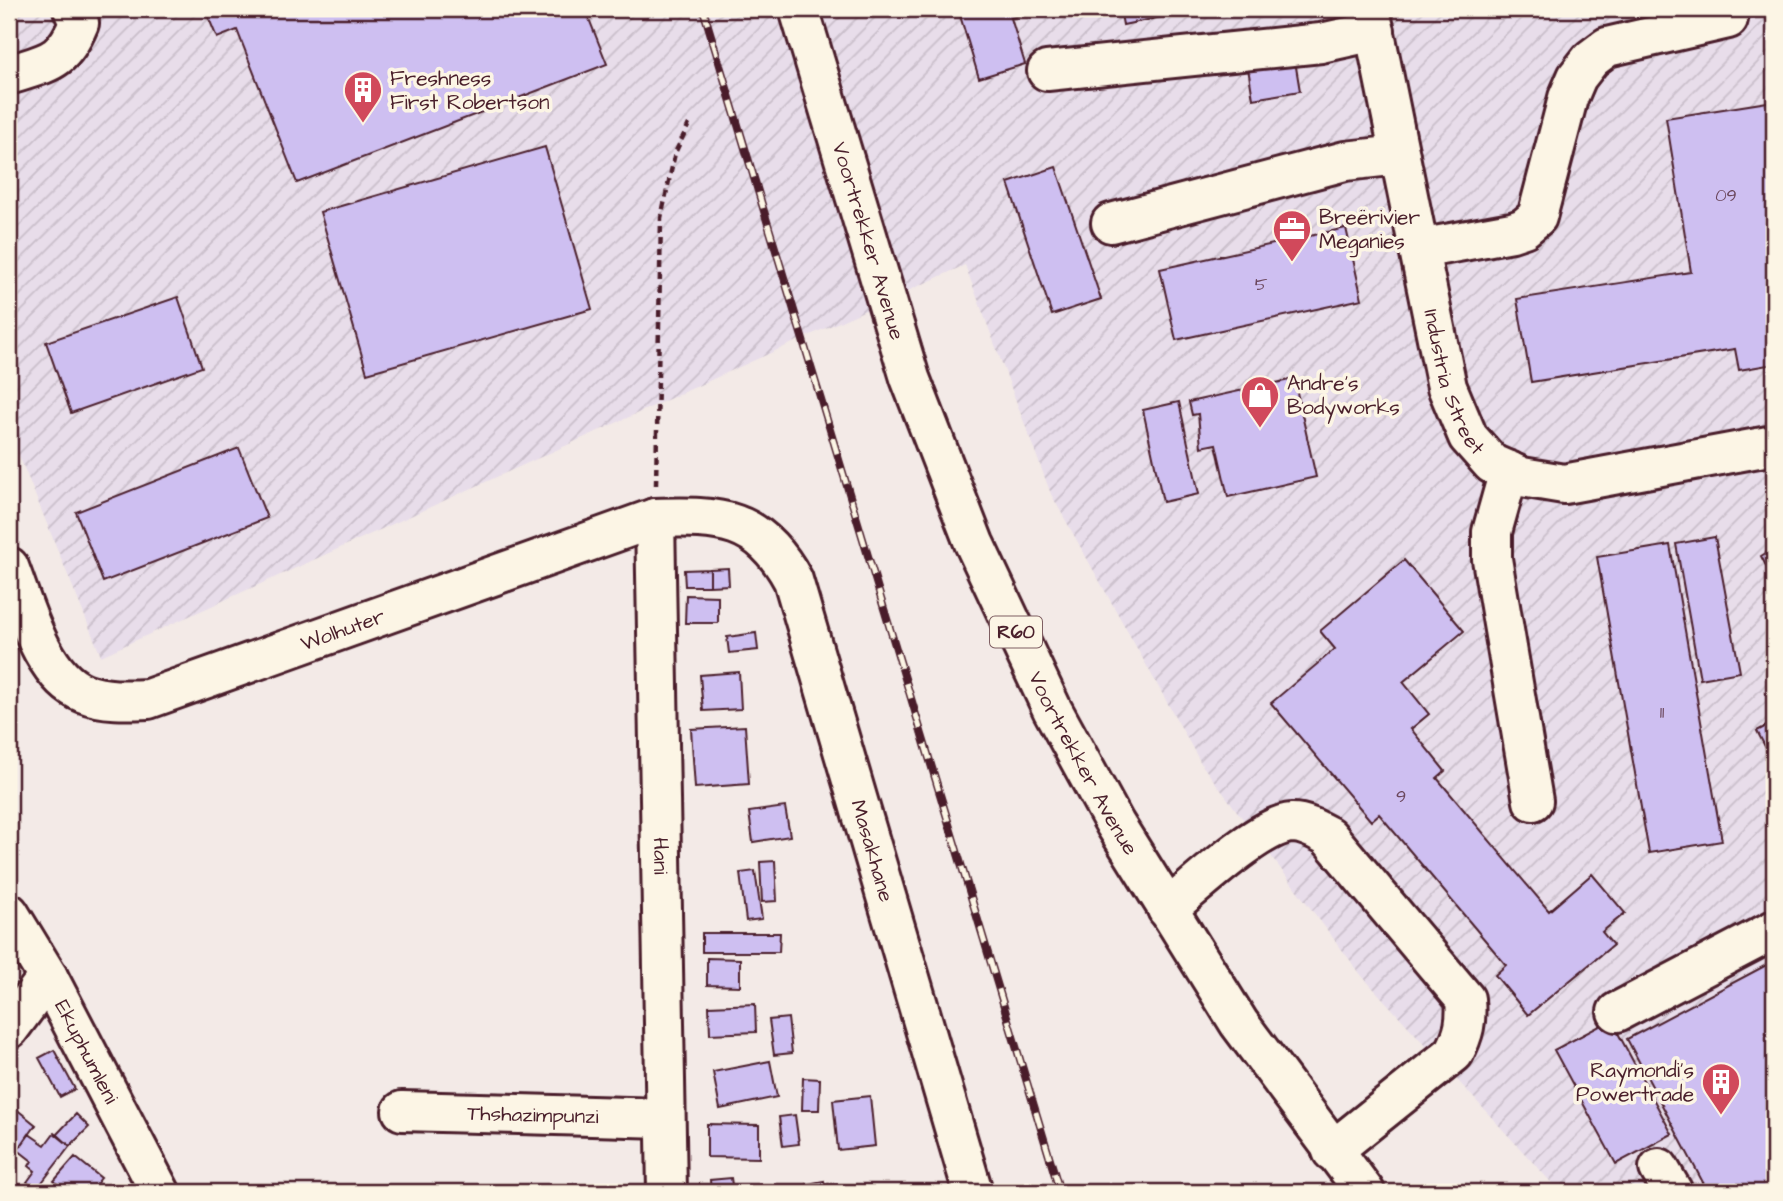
<svg xmlns="http://www.w3.org/2000/svg" width="1783" height="1201" viewBox="0 0 1783 1201" font-family="'Architects Daughter',sans-serif">
  <style>
    .industrial { fill: url(#industrial-furrows) }
    .building { fill: #cebff1; stroke: #4a1f2b; stroke-width: 2 }
    .lines { fill: none; stroke-linecap: round; stroke-linejoin: round }
    .minor-casing { stroke: #4a1f2b; stroke-width: 44 }
    .major-casing { stroke: #4a1f2b; stroke-width: 44 }
    .path { stroke: #4a1f2b; stroke-width: 4.5; stroke-dasharray: 7 5; stroke-linecap: butt }
    .minor { stroke: #fcf5e5; stroke-width: 38 }
    .major { stroke: #fcf5e5; stroke-width: 38 }
    .rail-casing { stroke: #4a1f2b; stroke-width: 8 }
    .rail { stroke: #fcf5e5; stroke-width: 5; stroke-dasharray: 16; stroke-linecap: butt }
    .labels { text-anchor: middle; dominant-baseline: central; stroke-width: 7; stroke-linejoin: round; paint-order: stroke }
    .number-label { font-size: 18px; fill: #6b475c }
    .shield { fill: #fcf5e5; stroke: #7f5f63; stroke-width: 2 }
    .shield-label { font-size: 19px; font-weight: bold; fill: #4a1f2b }
    .poi-label { font-size: 21px; fill: #4a1f2b; stroke: #fcf5e5; text-anchor: start }
    .street-label { font-size: 21px; fill: #4a1f2b; stroke: #fcf5e5 }
  </style>
  <defs>
    <pattern id="industrial-furrows" width="10" height="10" patternUnits="userSpaceOnUse" patternTransform="scale(1.75)"><rect width="10" height="10" fill="#e8ddea"/><path d="M-1 1l2-2M0 10L10 0M9 11l2-2" fill="none" stroke="#c8bdc9"/></pattern>
  </defs>
  <rect width="100%" height="100%" fill="#f3eae7"/>
  <filter id="ink" filterUnits="userSpaceOnUse"><feTurbulence type="fractalNoise" baseFrequency=".0143" numOctaves="2"/><feDisplacementMap in="SourceGraphic" scale="14" xChannelSelector="R" yChannelSelector="G"/><feConvolveMatrix kernelMatrix="1 2 1 2 8 2 1 2 1" color-interpolation-filters="sRGB"/></filter>
  <g filter="url(#ink)">
    <path class="industrial" d="M9 9H1774V1192H1560L1362 976 1202 765 1051 494 965 265 101 656 9 431Z"/>
    <path class="building" d="M205 9H585L607 64 297 183 237 30 217 38Z
      M958 9H1044L1011 18 1025 64 979 78Z
      M1120 9H1200L1123 25Z
      M1295 61 1300 91 1253 99 1248 68Z
      M1774 101V364L1739 370 1735 349 1531 382 1517 299 1691 272 1666 118Z
      M545 147 592 309 367 373 320 212Z
      M1056 167 1101 299 1052 315 1008 183Z
      M1346 228 1362 299 1176 340 1160 269Z
      M178 297 202 367 71 413 46 342Z
      M1294 379 1316 477 1228 497 1216 444 1201 447 1198 414 1192 415 1189 402Z
      M1179 402 1199 494 1163 502 1143 410Z
      M239 448 267 518 103 582 76 512Z
      M1715 537 1740 672 1700 679 1676 544Z
      M1670 545 1722 841 1649 853 1597 557Z
      M1774 548V581L1761 556Z
      M1404 560 1464 631 1403 682 1429 714 1411 729 1445 771 1437 778 1549 911 1592 874 1625 913 1602 932 1613 945 1528 1015 1495 975 1506 965 1379 814 1371 821 1271 703 1335 649 1320 631Z
      M728 568 729 585 710 586V569Z
      M710 569V586H685L684 570Z
      M686 595 718 596V623H685Z
      M756 633 758 650 729 653 727 637Z
      M739 672 741 709 703 711 700 675Z
      M1774 722V764L1757 731Z
      M745 726 749 784 695 788 691 729Z
      M785 807 790 836 753 842 749 812Z
      M775 861 777 901 762 902 760 862Z
      M755 871 762 919 746 921 740 873Z
      M702 933H780L779 952H702Z
      M707 958 740 959V986L707 985Z
      M1774 961V1192H1708L1627 1039Z
      M755 1004 756 1032 710 1034 709 1006Z
      M788 1018 792 1053 774 1055 769 1020Z
      M1611 1020 1672 1134 1616 1164 1554 1050Z
      M54 1050 75 1089 60 1097 39 1058Z
      M770 1061 777 1097 720 1109 713 1072Z
      M803 1078 820 1079 819 1110H802Z
      M870 1096 875 1146 838 1150 833 1100Z
      M10 1104 36 1125 18 1150 9 1143Z
      M76 1114 89 1127 70 1146 57 1134Z
      M795 1115 799 1144 783 1146 779 1117Z
      M707 1124 759 1125V1158L707 1157Z
      M54 1133 70 1146 36 1190 27 1182 35 1171 29 1166 32 1161 18 1150 29 1134 45 1145Z
      M75 1157 101 1178 90 1192H67L54 1181Z
      M731 1178 733 1192H711L710 1180Z
      M824 1181 826 1192H808L807 1184Z"/>
    <g class="lines">
      <g class="minor-casing">
        <g id="minor">
          <path id="s1" d="M1370 9 1447 387 1468 437 1492 464 1522 477 1564 484 1774 445"/>
          <path d="M1047 71 1321 43 1375 31"/>
          <path d="M9 75C48 62 62 64 79 23L73 9"/>
          <path d="M1111 223 1345 161 1400 155"/>
          <path d="M1419 249 1512 232 1524 228 1537 217 1568 98 1577 77 1591 59 1607 47 1728 19"/>
          <path d="M1509 471 1492 532V559L1533 801"/>
          <path id="s2" d="M655 518 667 1192"/>
          <path id="s3" d="M9 567C24 605 42 677 84 693 104 701 127 700 148 699L655 518C720 516 759 517 793 580L973 1192"/>
          <path d="M1167 909C1194 888 1259 825 1292 823 1305 823 1317 830 1328 836L1465 999C1467 1021 1464 1034 1454 1053L1332 1151"/>
          <path id="s4" d="M9 913 48 977 160 1192"/>
          <path d="M1617 1012 1774 930"/>
          <path d="M9 1029 48 977"/>
          <path id="s5" d="M402 1111 665 1118"/>
          <path d="M1659 1168 1673 1192"/>
        </g>
      </g>
      <g class="major-casing">
        <g id="major">
          <path id="s6" d="M799 9 910 378 974 543 1052 709 1115 824 1239 1023 1365 1192"/>
        </g>
      </g>
      <path class="path" d="M656 485 661 218 675 153 689 124"/>
      <use href="#minor" class="minor"/>
      <use href="#major" class="major"/>
      <g class="rail-casing">
        <path id="rail" d="M703 9 1060 1192"/>
      </g>
      <use href="#rail" class="rail"/>
    </g>
  </g>
  <defs>
    <g id="building-pin" transform="scale(2.0125)"><path d="M0 17L-7.5 6A9.5 9.5 0 1 1 7.5 6Z" fill="#d1495b" stroke="#fcf5e5"/><path d="M-4-6H4V6H1V3H-1V6H-4ZM-2.5-4.3h1.7v1.8h-1.7ZM.8-4.3h1.7v1.8H.8ZM-2.5-1h1.7V.8h-1.7ZM.8-1h1.7V.8H.8Z" fill="#fff"/></g>
    <g id="office-pin" transform="scale(2.0125)"><path d="M0 17L-7.5 6A9.5 9.5 0 1 1 7.5 6Z" fill="#d1495b" stroke="#fcf5e5"/><path d="M-6-3h4V-5.5h4V-3h4V5H-6ZM-1-4.5V-3h2v-1.5ZM-6 0V1H6V0Z" fill="#fff"/></g>
    <g id="shop-pin" transform="scale(2.0125)"><path d="M0 17L-7.5 6A9.5 9.5 0 1 1 7.5 6Z" fill="#d1495b" stroke="#fcf5e5"/><path d="M-5-2.5h2.3a2.7 3.5 0 0 1 5.4 0H5L5.5 6h-11ZM-1.5-2.5h3a1.5 2.3 0 0 0-3 0Z" fill="#fff"/></g>
  </defs>
  <g fill-rule="evenodd">
    <use href="#building-pin" x="363" y="90"/>
    <use href="#office-pin" x="1292" y="229"/>
    <use href="#shop-pin" x="1260" y="395"/>
    <use href="#building-pin" x="1721" y="1082"/>
  </g>
  <g class="labels">
    <g class="number-label">
      <text x="1726" y="195">09</text>
      <text x="1261" y="284">5</text>
      <text x="1662" y="712">11</text>
      <text x="1401" y="796">9</text>
    </g>
    <rect class="shield" x="990" y="616.5" width="52" height="31" rx="5"/>
    <g class="shield-label">
      <text x="1016" y="632">R60</text>
    </g>
    <g class="poi-label">
      <text x="390" y="78">Freshness<tspan x="390" dy="24">First Robertson</tspan></text>
      <text x="1319" y="217">Breërivier<tspan x="1319" dy="24">Meganies</tspan></text>
      <text x="1287" y="383">Andre's<tspan x="1287" dy="24">Bodyworks</tspan></text>
      <text x="1694" y="1070" text-anchor="end">Raymondi's<tspan x="1694" dy="24">Powertrade</tspan></text>
    </g>
    <g class="street-label">
      <text stroke="none"><textPath href="#s6" startOffset="242">Voortrekker Avenue</textPath></text>
      <text stroke="none"><textPath href="#s1" startOffset="383">Industria Street</textPath></text>
      <text stroke="none"><textPath href="#s3" startOffset="422">Wolhuter</textPath></text>
      <text stroke="none"><textPath href="#s6" startOffset="808">Voortrekker Avenue</textPath></text>
      <text stroke="none"><textPath href="#s3" startOffset="1199">Masakhane</textPath></text>
      <text stroke="none"><textPath href="#s2" startOffset="338">Hani</textPath></text>
      <text stroke="none"><textPath href="#s4" startOffset="159">Ekuphumleni</textPath></text>
      <text stroke="none"><textPath href="#s5" startOffset="131">Thshazimpunzi</textPath></text>
    </g>
  </g>
  <rect width="1783" height="1201" fill="none" stroke="#fcf5e5" stroke-width="35"/>
  <rect x="18" y="18" width="1748" height="1166" fill="none" stroke="#4a1f2b" stroke-width="2.5" filter="url(#ink)"/>
</svg>
